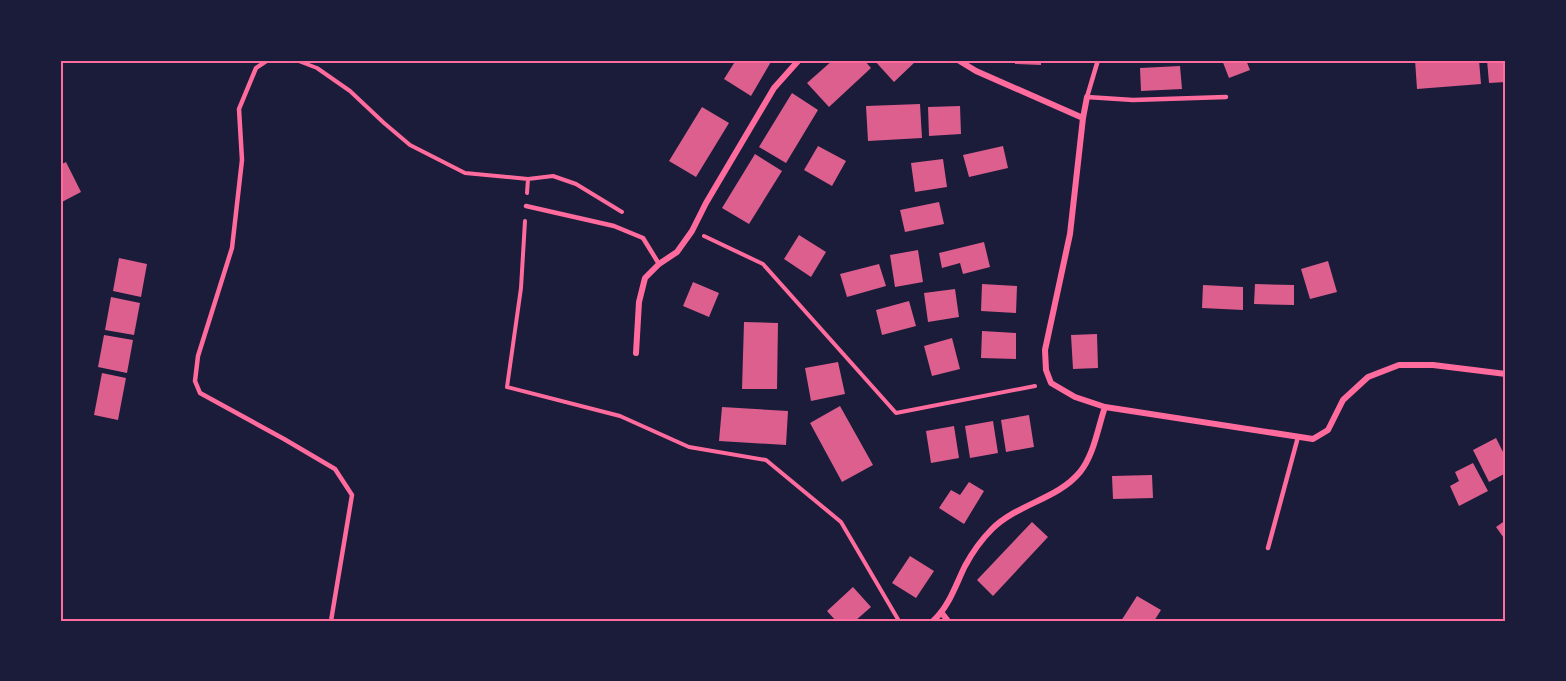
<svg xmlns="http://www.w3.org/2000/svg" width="1566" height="681" viewBox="0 0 1566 681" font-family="'Nunito Sans',sans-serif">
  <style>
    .building { fill: #dd5f8e }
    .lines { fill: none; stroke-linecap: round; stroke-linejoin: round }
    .path { stroke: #ff6b9d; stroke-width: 4 }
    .service { stroke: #ff6b9d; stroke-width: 4.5 }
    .minor { stroke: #ff6b9d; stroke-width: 6 }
    .neatline { fill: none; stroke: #ff6b9d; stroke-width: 2 }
  </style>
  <rect width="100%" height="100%" fill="#1b1b3a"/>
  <path class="building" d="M736 60H772L751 96 724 79Z
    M833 60H864L871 68 829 107 807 83Z
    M874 60H913L915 62 894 82Z
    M1015 60H1041V65L1015 64Z
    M1222 60H1246L1250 70 1229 78Z
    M1415 60H1479L1481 84 1417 89Z
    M1487 60H1506V82L1489 83Z
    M1180 66 1182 89 1141 91 1140 68Z
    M792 93 818 110 786 163 759 147Z
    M920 104 922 138 868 141 866 106Z
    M960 106 961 134 929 136 928 107Z
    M702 107 729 123 696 177 669 161Z
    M818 146 846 161 832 186 804 170Z
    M1003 146 1008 168 969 177 963 155Z
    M755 154 782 171 749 224 722 208Z
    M943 159 947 187 915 192 911 163Z
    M66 162 81 192 60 203V165Z
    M939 202 944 224 905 232 900 210Z
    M799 235 826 252 811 277 784 259Z
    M984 242 990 267 963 274 960 263 942 268 939 253Z
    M918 250 923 282 895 287 890 255Z
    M119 258 147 264 141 297 113 291Z
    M1328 261 1337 292 1310 299 1301 269Z
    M879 264 886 286 847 297 840 274Z
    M693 282 719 293 709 317 683 306Z
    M982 284 1017 286 1016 313 981 311Z
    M1255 284 1294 285V305L1254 304Z
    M1203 285 1243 287V310L1202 308Z
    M955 289 959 317 928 322 924 293Z
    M111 297 140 303 134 335 105 330Z
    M909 301 916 326 882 335 876 310Z
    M744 322 778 323 777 389H742Z
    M982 331 1016 333V359L981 358Z
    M1097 334 1098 368 1073 369 1071 335Z
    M104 335 133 340 127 373 98 367Z
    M952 338 960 369 932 376 924 346Z
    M838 362 845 394 811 401 805 368Z
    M102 373 126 378 118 420 94 415Z
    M840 406 873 465 842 482 810 423Z
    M722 407 788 411 786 445 719 441Z
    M1029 415 1034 447 1006 452 1001 420Z
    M993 421 998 453 970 458 965 426Z
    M954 426 959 458 931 463 926 431Z
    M1496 438 1506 458V473L1489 482 1473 450Z
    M1473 463 1488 491 1459 506 1450 486 1459 481 1455 472Z
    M1152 475 1153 498 1113 499 1112 476Z
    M969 482 984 491 964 524 939 508 951 490 960 495Z
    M1506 520V541L1496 527Z
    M1032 522 1048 537 993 596 977 580Z
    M910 556 934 571 916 598 892 583Z
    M853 587 871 607 855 621H836L827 611Z
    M1137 596 1161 610 1154 621H1121Z"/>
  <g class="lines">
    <path class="path" d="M296 60 317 68 350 91 384 123 410 145 465 173 528 179 553 176 576 184 622 212
      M527 193 528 179
      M525 221 521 288 507 387 620 416 689 447 766 460 841 522 899 621
      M704 236 763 264 896 413 1035 386"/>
    <path class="service" d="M268 60 256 68 239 109 242 160 232 248 198 356 195 381 200 393 284 439 335 469 352 495 331 621
      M1098 60 1087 97 1133 100 1226 97
      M526 206 614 226 643 238 659 264
      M1268 548 1298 437"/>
    <path class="minor" d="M958 60 976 71 1083 118
      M1087 97 1083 118 1070 234 1045 350 1046 370 1051 383 1075 397 1105 407 1313 439 1328 430 1343 400 1368 377 1399 365H1433L1506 374
      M636 353 639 302 645 278 659 264 677 252 692 231 706 203 774 88 799 60
      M941 612 948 621
      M933 621C949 607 956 584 965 566 972 553 982 539 992 529 1017 504 1058 499 1080 472 1094 455 1098 427 1105 407"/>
  </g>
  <rect width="1566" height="681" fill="none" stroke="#1b1b3a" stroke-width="123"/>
  <rect x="62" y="62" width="1442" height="558" class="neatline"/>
</svg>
